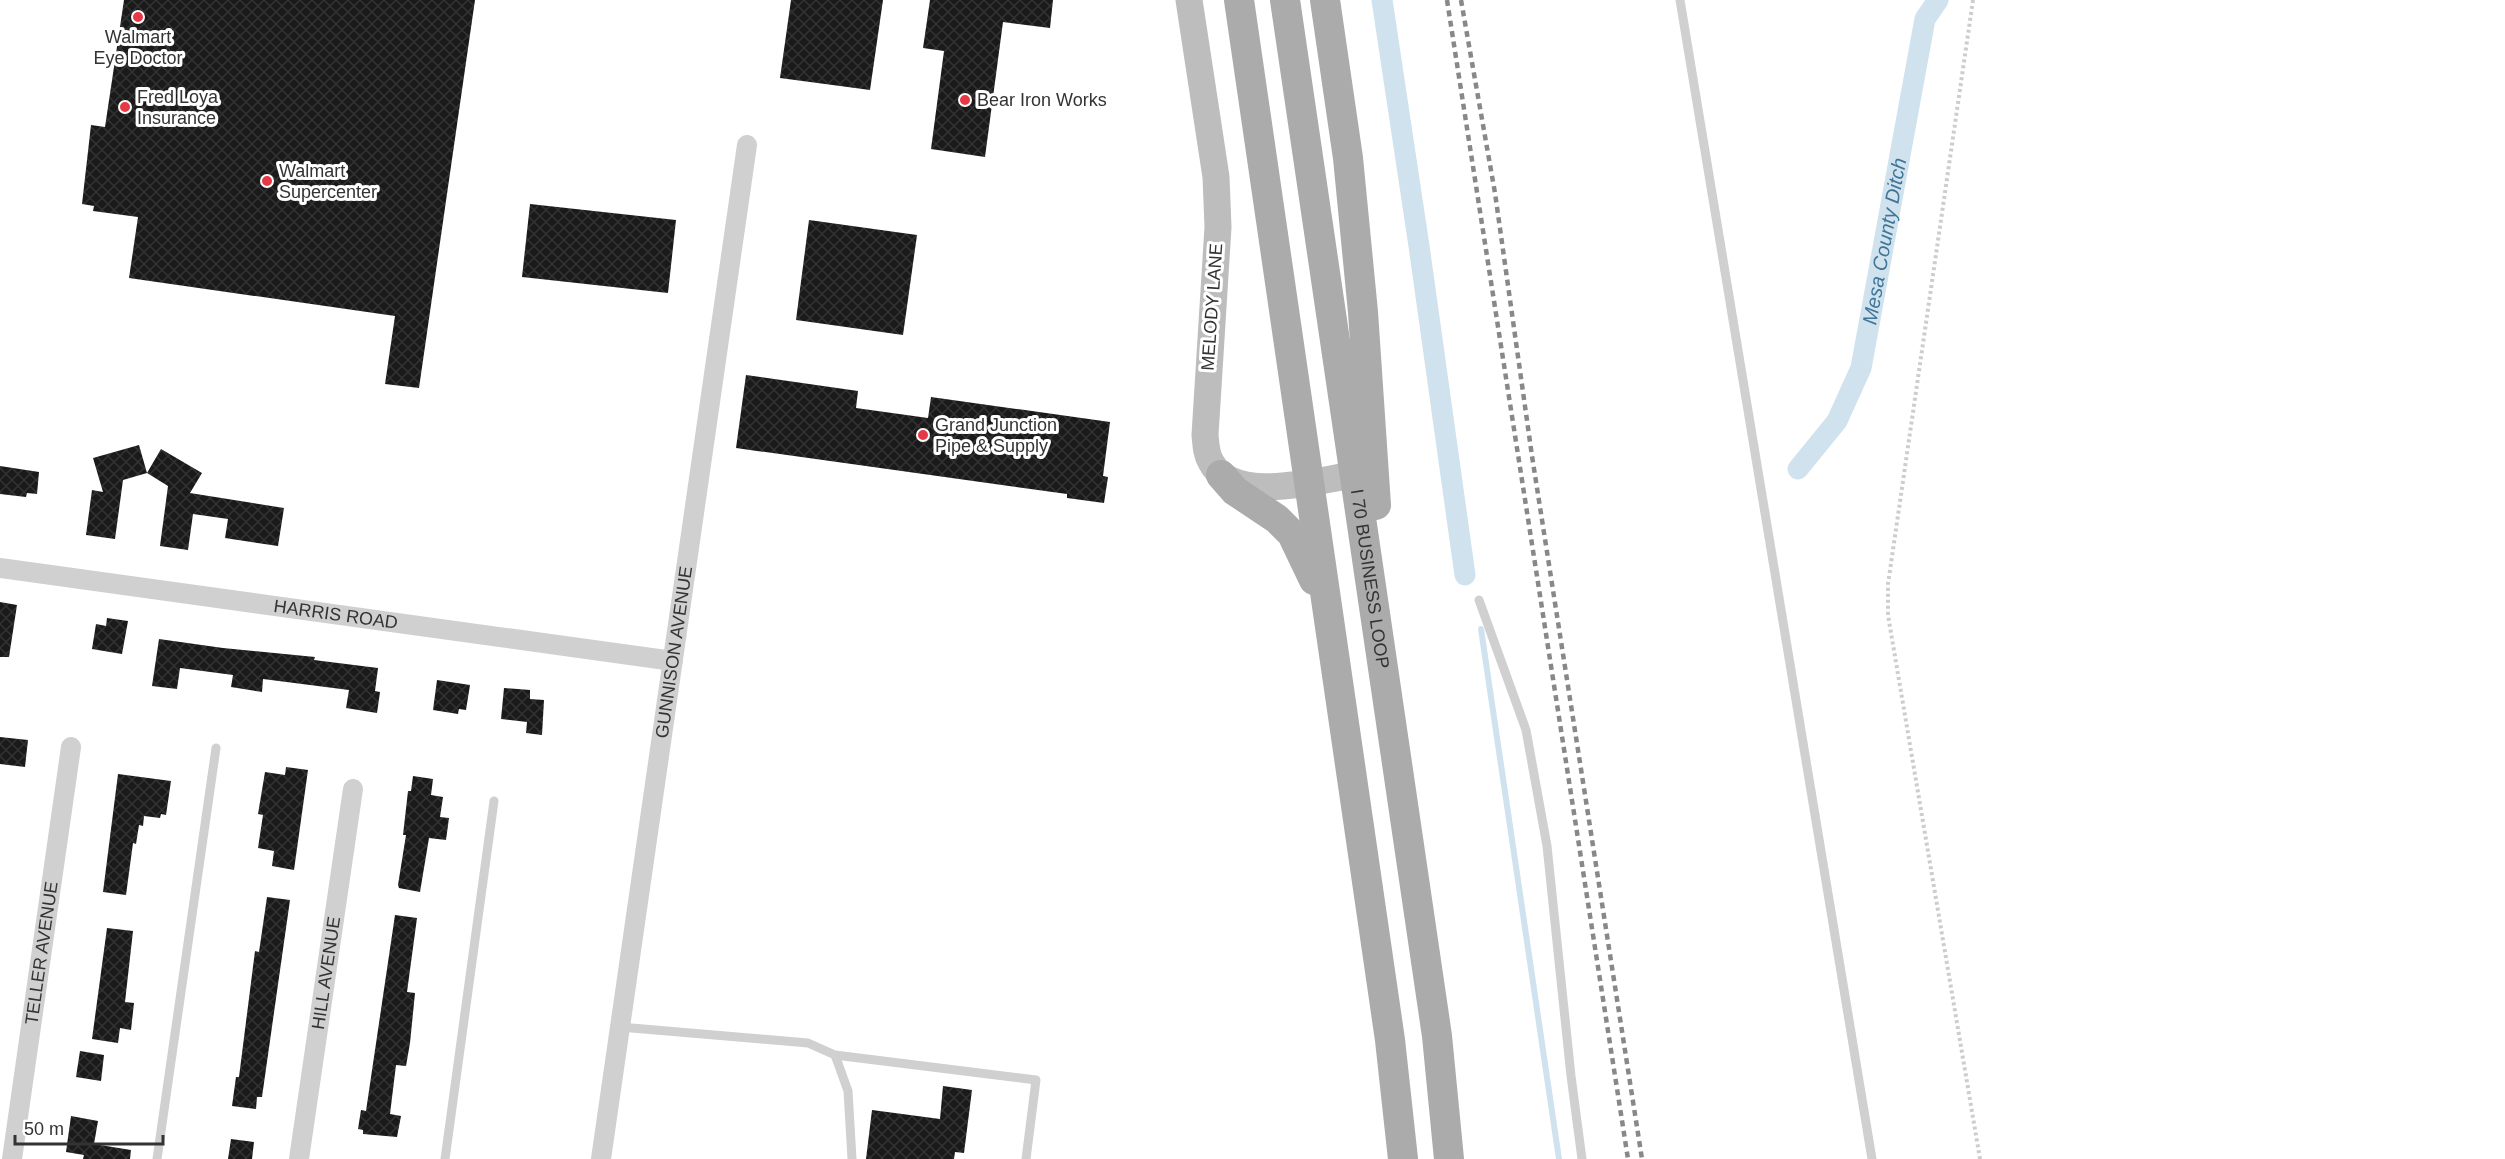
<svg xmlns="http://www.w3.org/2000/svg" width="2505" height="1159" viewBox="0 0 2505 1159" font-family="Helvetica,sans-serif">
  <style>
    .lines { fill: none; stroke-linecap: round; stroke-linejoin: round }
    .stream { stroke: #cfe2ee; stroke-width: 6 }
    .canal { stroke: #cfe2ee; stroke-width: 21 }
    .building { fill: url(#building-cross-hatch) }
    .path { stroke: #cdcdcd; stroke-width: 4; stroke-dasharray: 3 3; stroke-linecap: butt }
    .lane { stroke: #d0d0d0; stroke-width: 9 }
    .street { stroke: #d0d0d0; stroke-width: 20 }
    .secondary { stroke: #bdbdbd; stroke-width: 27 }
    .primary { stroke: #ababab; stroke-width: 30 }
    .rail { stroke: #888; stroke-width: 4.5; stroke-dasharray: 6 4.5; stroke-linecap: butt }
    .poi-dot { fill: #e63946; stroke: #fff; stroke-width: 2 }
    .labels { text-anchor: middle; dominant-baseline: central; stroke-width: 6; stroke-linejoin: round; paint-order: stroke }
    .poi-label { font-size: 18px; fill: #333; stroke: #fff; text-anchor: start }
    .street-label { font-size: 18px; fill: #333; stroke: #fff }
    .water-label { font-size: 20px; font-style: italic; fill: #3f7597; stroke: #fff }
  </style>
  <defs>
    <pattern id="building-cross-hatch" width="8" height="8" patternUnits="userSpaceOnUse" patternTransform="scale(1.5)"><rect width="8" height="8" fill="#1a1a1a"/><path d="M0 0l8 8M0 8l8-8" fill="none" stroke="#333"/></pattern>
  </defs>
  <rect width="100%" height="100%" fill="#fff"/>
  <g class="lines">
    <path class="stream" d="M1481 629 1559 1159"/>
    <g class="canal">
      <path d="M1382 0 1419 246 1465 575"/>
      <path id="s1" d="M1798 469 1837 421 1861 368 1925 19 1938 0"/>
    </g>
  </g>
  <path class="building" d="M124 0H475L419 388 385 384 395 316 129 278 138 217 93 211 94 206 82 204 91 125 105 127Z
    M791 0H883L870 90 780 78Z
    M930 0H1053L1050 28 1003 22 985 157 931 149 944 51 923 48Z
    M530 204 676 220 668 293 522 277Z
    M809 220 917 235 903 335 796 320Z
    M746 375 858 391 856 408 928 418 931 397 1110 422 1103 476 1108 477 1104 503 1067 498V494L736 448Z
    M139 445 147 473 161 449 202 473 190 493 284 508 278 546 225 538 228 519 193 514 188 550 160 546 168 486 147 473 123 480 115 539 86 535 92 490 103 492 93 458Z
    M0 466 39 472 37 494 27 493 26 497 0 494Z
    M0 602 17 605 9 657H0Z
    M107 618 128 621 122 654 92 649 96 624 106 626Z
    M159 639 223 648 315 657 314 660 378 668 375 691 380 692 377 713 346 708 349 690 263 679 262 692 231 687 233 675 180 668 177 689 152 686Z
    M437 680 470 685 466 710 459 709 458 714 433 710Z
    M504 688 530 690V699L544 700 542 735 526 733 527 722 501 719Z
    M0 737 28 740 25 767 0 764Z
    M286 767 308 770 294 870 272 866 274 851 258 848 263 815 258 814 265 772 285 775Z
    M118 774 171 781 166 815 161 814 160 818 144 816 143 826 139 825 136 844 133 843 126 895 103 892Z
    M413 776 433 779 431 795 443 797 440 817 449 818 446 840 429 838 420 892 399 888 398 885 406 835H403L408 791H411Z
    M267 897 290 900 262 1097H257L256 1109 232 1106 236 1077H239L255 951 259 952Z
    M395 915 417 918 407 992 415 993 410 1043 406 1066 396 1065 390 1114 401 1116 397 1137 363 1134V1130L358 1129 361 1110 366 1111Z
    M107 928 133 931 125 1002 134 1003 131 1030 120 1028 118 1043 92 1039Z
    M80 1051 104 1055 101 1081 76 1077Z
    M943 1086 972 1090 964 1153 955 1152 954 1159H866L872 1110 940 1119Z
    M71 1116 98 1121 94 1144 131 1150 130 1159H83L84 1155 66 1152Z
    M231 1139 254 1142 252 1159H228Z"/>
  <g class="lines">
    <path class="path" d="M1973 0 1888 584V615L1980 1159"/>
    <path class="lane" d="M1680 0 1872 1159
      M1479 600 1526 730 1547 846 1571 1076 1582 1159
      M620 1027 808 1043 835 1055 1036 1080 1026 1159
      M835 1055 848 1091 852 1159
      M157 1159 216 748
      M445 1159 494 801"/>
    <g class="street">
      <path id="s2" d="M0 568 673 661"/>
      <path id="s3" d="M12 1159 71 747"/>
      <path id="s4" d="M299 1159 353 789"/>
      <path id="s5" d="M601 1159 747 145"/>
    </g>
    <path class="secondary" d="M1189 0 1216 177 1218 227 1205 435C1206 444 1206 454 1211 462 1233 505 1317 480 1354 475"/>
    <g class="primary">
      <path d="M1239 0 1390 1040 1403 1159"/>
      <path id="s6" d="M1285 0 1437 1036 1449 1159"/>
      <path d="M1325 0 1348 158 1363 312 1376 505"/>
      <path d="M1221 475 1235 491 1277 519 1292 534 1314 580"/>
    </g>
    <path class="rail" d="M1447 0 1628 1159
      M1461 0 1495 193 1532 456 1642 1159"/>
  </g>
  <g class="poi-dot">
    <circle cx="138" cy="17" r="6"/>
    <circle cx="965" cy="100" r="6"/>
    <circle cx="125" cy="107" r="6"/>
    <circle cx="267" cy="181" r="6"/>
    <circle cx="923" cy="435" r="6"/>
  </g>
  <g class="labels">
    <g class="poi-label">
      <text x="138" y="37" text-anchor="middle">Walmart<tspan x="138" dy="21">Eye Doctor</tspan></text>
      <text x="137" y="97">Fred Loya<tspan x="137" dy="21">Insurance</tspan></text>
      <text x="977" y="100">Bear Iron Works</text>
      <text x="279" y="171">Walmart<tspan x="279" dy="21">Supercenter</tspan></text>
      <text x="935" y="425">Grand Junction<tspan x="935" dy="21">Pipe &amp; Supply</tspan></text>
    </g>
    <g class="street-label">
      <text transform="translate(1212 307) rotate(-86)">MELODY LANE</text>
      <text stroke="none"><textPath href="#s6" startOffset="585">I 70 BUSINESS LOOP</textPath></text>
      <text stroke="none"><textPath href="#s2" startOffset="339">HARRIS ROAD</textPath></text>
      <text stroke="none"><textPath href="#s5" startOffset="512">GUNNISON AVENUE</textPath></text>
      <text stroke="none"><textPath href="#s3" startOffset="208">TELLER AVENUE</textPath></text>
      <text stroke="none"><textPath href="#s4" startOffset="188">HILL AVENUE</textPath></text>
    </g>
    <g class="water-label">
      <text stroke="none"><textPath href="#s1" startOffset="249">Mesa County Ditch</textPath></text>
    </g>
  </g>
  <path d="M15 1135v9h148v-9" fill="none" stroke="#333333" stroke-width="3"/>
  <text x="24" y="1135" font-size="18" fill="#333333" stroke="#ffffff" stroke-width="4.5" paint-order="stroke">50 m</text>
</svg>
